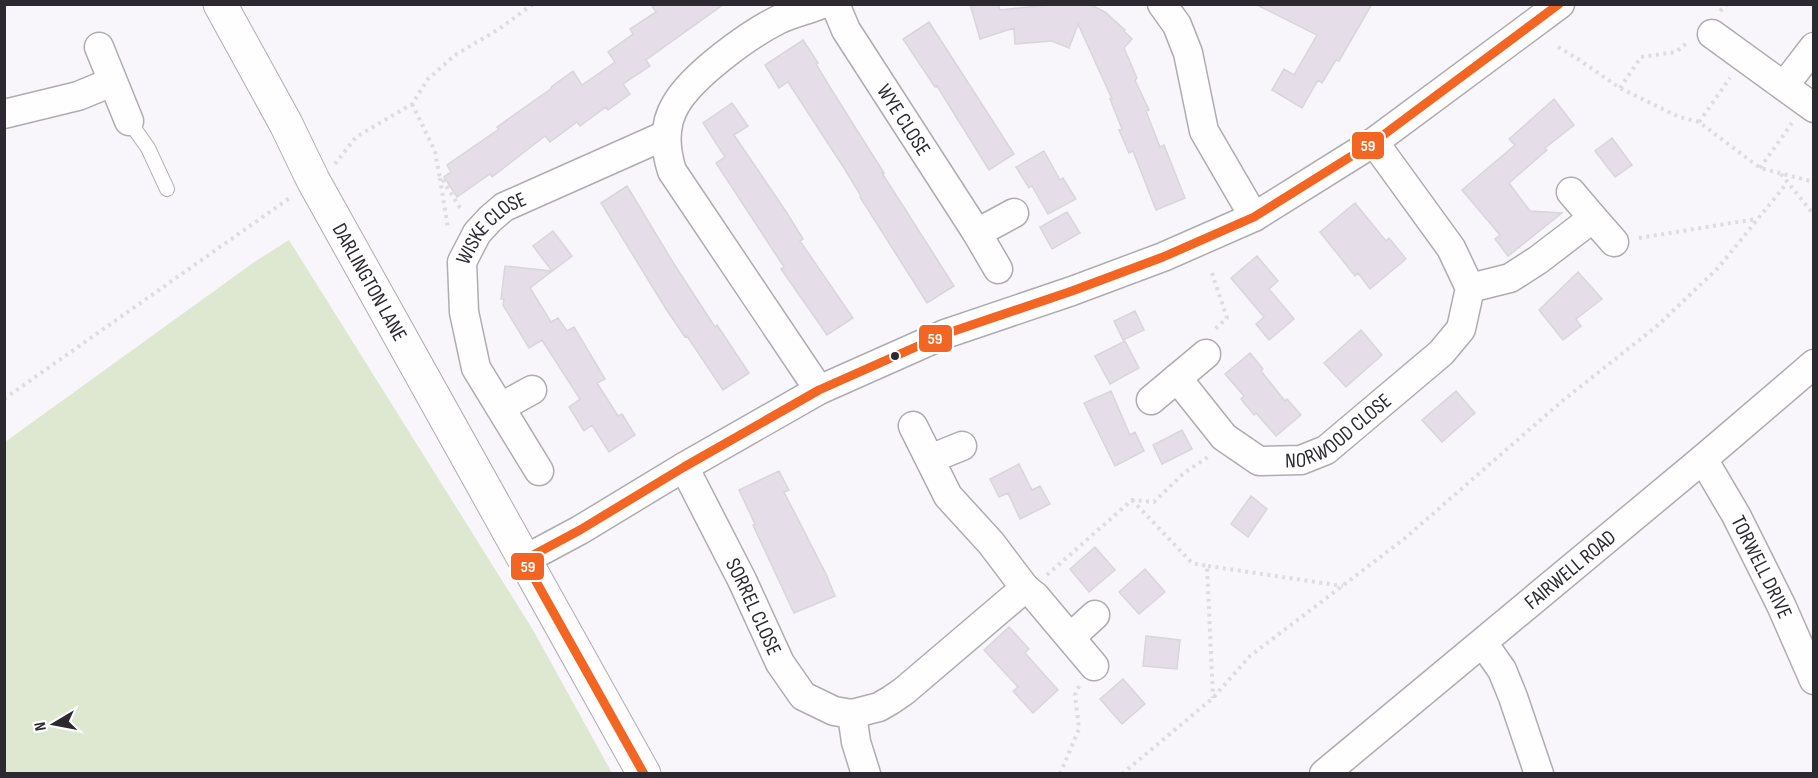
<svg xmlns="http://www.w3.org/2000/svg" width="1818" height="778" viewBox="0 0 1818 778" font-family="'Sofia Sans Condensed',sans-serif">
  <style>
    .green { fill: #dee7cf }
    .building { fill: #e5dde7; stroke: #d9d6db; stroke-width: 1.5 }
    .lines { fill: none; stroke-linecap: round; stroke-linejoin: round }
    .service-casing { stroke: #afacb1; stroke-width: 16 }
    .minor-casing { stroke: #afacb1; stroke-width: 31 }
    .tertiary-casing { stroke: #afacb1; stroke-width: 35 }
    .path { stroke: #dddcde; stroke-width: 4; stroke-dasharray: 3 4.5; stroke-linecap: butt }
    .service { stroke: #fefefe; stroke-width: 14 }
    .minor { stroke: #fefefe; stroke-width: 28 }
    .tertiary { stroke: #fefefe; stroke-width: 33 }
    .bus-1-casing { stroke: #fff; stroke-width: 14 }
    .bus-1 { stroke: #f26522; stroke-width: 9 }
    .bus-dot { fill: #2c2930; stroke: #fff; stroke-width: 2 }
    .labels { text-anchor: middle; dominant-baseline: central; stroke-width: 4.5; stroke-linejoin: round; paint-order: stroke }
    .street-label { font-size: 21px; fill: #2c2930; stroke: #fff }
    .line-badge { stroke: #fff; stroke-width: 2 }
    .badge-label { font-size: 16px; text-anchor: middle; font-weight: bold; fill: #fff }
  </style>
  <rect width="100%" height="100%" fill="#f8f6fa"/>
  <path class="green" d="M289 240 533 630 612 773H5V442L253 263Z"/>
  <path class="building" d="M651 4H724L646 60 650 66 623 84 630 94 608 110 606 107 580 126 577 122 550 142 545 136 492 177 490 174 457 197 444 177 451 172 447 165 499 129 497 127 552 88 551 87 573 71 582 85 615 62 608 52 633 34 630 29 656 12Z
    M970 4H998L1000 10 1057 4H1089L1105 12 1125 30 1124 31 1132 39 1124 48 1137 78 1135 80 1149 110 1146 111 1160 147 1164 145 1185 198 1156 210 1133 151 1129 153 1119 130 1122 129 1110 99H1112L1078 24 1069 48 1052 41 1015 44 1014 28 980 39Z
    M1255 4H1372L1339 61 1336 60 1322 83 1318 80 1302 108 1272 90 1284 69 1294 75 1317 35Z
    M929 22 1014 154 989 170 937 86 935 87 903 39Z
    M803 40 818 63 816 64 831 89 884 173H882L954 286 927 303 860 197 861 196 844 168 788 82 779 88 765 65Z
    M1554 99 1574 125 1545 148 1547 150 1509 183 1530 211 1562 213 1508 256 1495 239 1500 235 1462 190 1515 145 1509 139Z
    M732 103 748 126 734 135 787 213 803 239 800 241 853 318 827 335 781 269 784 267 716 163 725 157 703 123Z
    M1612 138 1632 165 1615 177 1595 151Z
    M1044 151 1060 180 1063 178 1076 199 1048 214 1032 186 1029 188 1016 167Z
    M627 186 674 264 715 327 717 325 749 373 723 390 687 336 685 337 666 309 601 203Z
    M1355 203 1386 241 1389 238 1406 259 1370 289 1358 273 1355 276 1320 232Z
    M1067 212 1080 233 1052 249 1040 227Z
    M553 231 572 256 530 288 551 322 558 318 567 331 574 327 605 379 597 383 618 416 622 414 635 435 609 452 592 425 584 431 569 407 580 399 542 340 529 348 503 305 504 299H501L505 266 552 271 533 246Z
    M1257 256 1278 281 1269 289 1294 319 1269 340 1256 324 1264 317 1231 278Z
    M1578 272 1602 299 1576 319 1581 326 1563 340 1539 310Z
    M1135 311 1144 330 1123 340 1114 321Z
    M1361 330 1382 355 1346 387 1324 363Z
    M1125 341 1139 368 1110 384 1095 356Z
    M1250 353 1263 369 1261 371 1285 401 1287 399 1301 415 1276 436 1256 413 1254 415 1241 399 1244 396 1225 374Z
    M1111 391 1130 435 1135 432 1144 451 1115 466 1084 403Z
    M1456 391 1475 413 1442 442 1422 420Z
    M1182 430 1192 449 1162 464 1153 445Z
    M1019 464 1032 490 1040 486 1050 504 1020 519 1008 493 999 497 990 479Z
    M779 471 789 490 784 492 826 574 835 596 794 613 753 525 755 524 739 490Z
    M1251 496 1267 509 1248 537 1231 524Z
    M1095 547 1115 570 1089 592 1070 569Z
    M1145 569 1165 592 1139 614 1119 592Z
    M1009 627 1029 649 1025 653 1058 690 1033 713 1013 691 1018 687 984 650Z
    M1146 636 1180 640 1177 669 1143 666Z
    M1123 679 1145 704 1122 724 1100 699Z"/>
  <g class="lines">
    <g class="service-casing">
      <path id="service" d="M129 121 148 148 167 189"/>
    </g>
    <g class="minor-casing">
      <g id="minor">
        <path id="s1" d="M835 4 846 30 977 233 998 269"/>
        <path d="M1162 4 1177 25 1188 53 1204 131 1254 217"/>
        <path d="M1712 34 1814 108"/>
        <path d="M99 47 129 121"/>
        <path d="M1784 86 1814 47"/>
        <path d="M4 114 78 96 112 82"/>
        <path d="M1593 218 1614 242"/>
        <path d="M977 233 1014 213"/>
        <path d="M1470 288 1510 278 1538 260 1593 218 1571 192"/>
        <path id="s2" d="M1177 378 1224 437 1259 461 1301 460 1326 450 1441 353 1461 329 1470 288 1451 248 1374 142"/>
        <path d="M819 390 672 171C665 149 663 125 676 104 693 75 748 35 778 20 792 13 808 10 822 4"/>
        <path d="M1151 400 1206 354"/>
        <path d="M501 407 532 390"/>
        <path d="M930 459 962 446"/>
        <path id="s3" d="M1703 459 1736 515 1781 605 1814 680"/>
        <path id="s4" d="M684 467 742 580 780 663 803 696 834 711 852 714 879 707 891 700 904 691 1025 588 991 543 948 496 913 426"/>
        <path id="s5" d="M539 471 476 368 464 312 462 262 477 233 490 219 504 207 666 135"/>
        <path d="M524 560 580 530 684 467 819 390 945 334 1072 291 1163 257 1254 217 1374 142 1560 4"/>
        <path d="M1025 588 1035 596 1094 666"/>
        <path d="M1071 637 1095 615"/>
        <path d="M1483 643 1502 670 1513 697 1539 774"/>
        <path d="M852 714 856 742 866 774"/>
        <path id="s6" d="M1324 774 1703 459 1814 364"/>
      </g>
    </g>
    <g class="tertiary-casing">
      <g id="tertiary">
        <path id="s7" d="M220 4 286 124 313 180 644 774"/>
      </g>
    </g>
    <path class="path" d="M1720 11 1727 4
      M1558 47 1578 59 1620 88 1679 117 1699 122 1760 168 1814 182
      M1620 88 1641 57 1676 52 1689 41
      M412 104 435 151 439 174 462 211
      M1699 122 1730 78
      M335 164 356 137 412 104 428 79 455 55 499 29 533 4
      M1760 168 1792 123
      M1781 174 1814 215
      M440 178 448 229
      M1639 238 1756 219
      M1212 273 1227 318 1214 330
      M4 399 291 197
      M1132 500 1192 563 1207 566 1213 698
      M1208 566 1343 586
      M1047 575 1132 500 1154 502 1184 473 1208 457
      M1060 774 1079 729 1075 695 1079 686
      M1122 774 1213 698 1250 656 1404 539 1561 402 1657 326 1718 268 1787 183"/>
    <use href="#service" class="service"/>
    <use href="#minor" class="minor"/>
    <use href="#tertiary" class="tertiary"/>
    <g class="bus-1-casing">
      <path id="bus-1" d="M644 774 524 560 580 530 684 467 819 390 945 334 1072 291 1163 257 1254 217 1374 142 1559 4"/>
    </g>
    <use href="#bus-1" class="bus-1"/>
  </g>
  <circle class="bus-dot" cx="895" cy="356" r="5"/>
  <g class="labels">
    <g class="street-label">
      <text stroke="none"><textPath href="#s1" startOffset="135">WYE CLOSE</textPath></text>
      <text stroke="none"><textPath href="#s5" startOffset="274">WISKE CLOSE</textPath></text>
      <text stroke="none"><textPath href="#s7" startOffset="316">DARLINGTON LANE</textPath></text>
      <text stroke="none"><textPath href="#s2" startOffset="206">NORWOOD CLOSE</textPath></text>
      <text stroke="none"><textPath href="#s3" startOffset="123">TORWELL DRIVE</textPath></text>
      <text stroke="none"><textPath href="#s6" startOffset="320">FAIRWELL ROAD</textPath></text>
      <text stroke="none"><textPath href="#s4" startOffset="156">SORREL CLOSE</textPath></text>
    </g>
  </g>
  <g class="line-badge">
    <rect x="1351" y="131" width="34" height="29" rx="6" fill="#f26522"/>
    <rect x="918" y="324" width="35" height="29" rx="6" fill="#f26522"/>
    <rect x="510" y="552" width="35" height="29" rx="6" fill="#f26522"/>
  </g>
  <g class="badge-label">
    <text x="1368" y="151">59</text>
    <text x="935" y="344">59</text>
    <text x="528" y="572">59</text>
  </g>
  <rect width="1818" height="778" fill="none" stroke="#2c2930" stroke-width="12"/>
  <g transform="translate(54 724) rotate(260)" stroke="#ffffff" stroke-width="4.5" paint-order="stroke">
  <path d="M0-4.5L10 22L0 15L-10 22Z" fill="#2c2930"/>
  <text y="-9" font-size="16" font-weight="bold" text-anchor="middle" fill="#2c2930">N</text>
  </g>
</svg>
